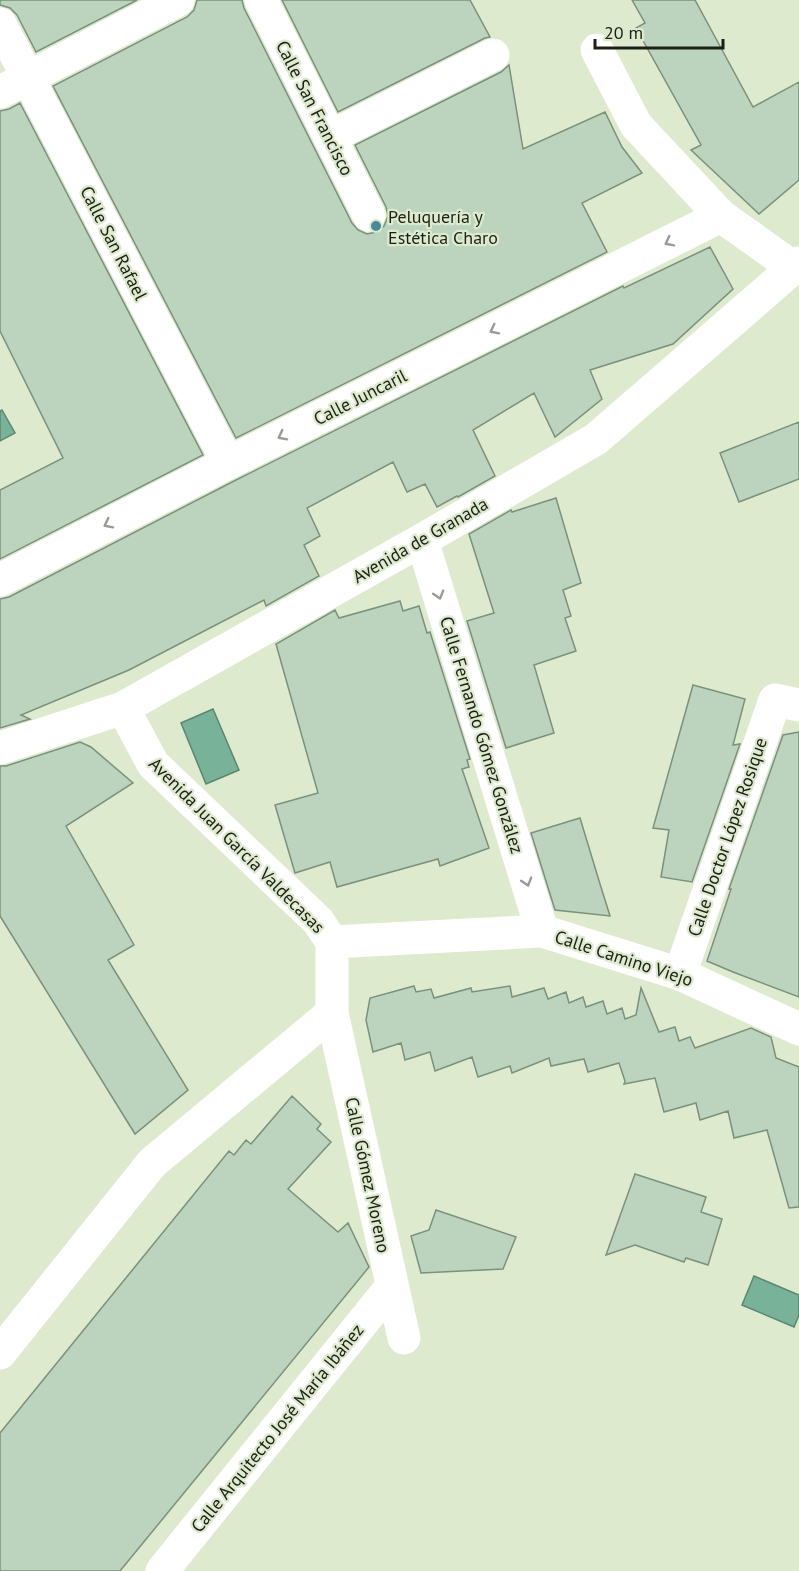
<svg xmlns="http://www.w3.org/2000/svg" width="799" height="1571" viewBox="0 0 799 1571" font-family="'PT Sans',sans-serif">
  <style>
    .water { fill: #78b298; stroke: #5c8671; stroke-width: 1.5 }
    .building { fill: #bcd3bd; stroke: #7a917c; stroke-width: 1.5 }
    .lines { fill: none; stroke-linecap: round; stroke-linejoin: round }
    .minor { stroke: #fff; stroke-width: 33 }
    .oneway { stroke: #989b96 }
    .poi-dot { fill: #47889b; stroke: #ddeace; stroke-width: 2 }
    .labels { text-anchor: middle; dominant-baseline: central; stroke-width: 4.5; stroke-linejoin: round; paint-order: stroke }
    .street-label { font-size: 18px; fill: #1b2016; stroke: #ddeace }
    .poi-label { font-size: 18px; fill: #1b2016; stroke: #ddeace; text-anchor: start }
  </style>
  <rect width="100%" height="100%" fill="#ddeace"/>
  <path class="water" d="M2 410 15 433 0 441V411Z
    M213 709 239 770 206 784 181 723Z
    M754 1276 799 1295V1315L794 1327 742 1305Z"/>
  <path class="building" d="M0 0H137L36 52 17 15 10 8 0 5Z
    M197 0H242L244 8 352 223 358 230 367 234 377 232 384 226 388 216 386 207 355 145 501 72 509 65 523 149 605 112 622 147 642 173 582 203 607 252 236 438 53 86 187 17 194 10Z
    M282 0H470L490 37 485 38 338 112Z
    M632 0H695L753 107 799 82V180L759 214 691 150 701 145 636 28 645 23Z
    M20 103 203 455 0 559V490L63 458 0 331V111L9 109Z
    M710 247 733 289 673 344 590 370 602 399 555 437 534 393 473 430 495 476 458 497 457 496 437 507 425 484 407 492 393 462 307 508 320 536 304 545 319 576 266 606 264 600 129 670 21 715 30 719 0 728V599L9 597 236 480 623 286 624 288Z
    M799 422V479L739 502 720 453Z
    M556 498 581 583 563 590 571 616 565 618 576 651 534 665 554 733 506 748 467 621 494 613 469 534 511 510 512 512Z
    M400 601 403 611 419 606 427 633 430 632 470 759 467 760 469 767 462 769 489 848 440 866 438 859 337 887 330 862 295 873 275 805 318 793 276 644 335 610 339 618Z
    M693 685 745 699 733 745 740 744 692 882 661 877 669 830 653 828Z
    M799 732V997L733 972 707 961 731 889H729L783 735Z
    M80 742 91 747 133 783 66 826 134 945 108 960 188 1090 135 1134 0 916V766H6Z
    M580 818 600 884 610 916 555 910 531 833Z
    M414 986 416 992 431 989 434 998 471 988 472 992 510 986 512 997 544 988 548 999 566 992 569 1003 583 997 586 1007 603 1001 607 1014 622 1008 625 1019 636 1015 641 988 659 1032 675 1027 679 1041 690 1037 695 1048 751 1028 771 1037 776 1058 799 1067V1207L789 1208 767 1130 734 1138 728 1111 700 1120 696 1103 664 1112 655 1078 624 1084 625 1081 619 1063 588 1072 584 1059 551 1066 549 1058 512 1073 510 1066 478 1077 472 1057 435 1071 430 1052 405 1060 401 1043 373 1052 366 1020 370 998Z
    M292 1096 321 1124 317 1129 331 1142 288 1189 338 1232 348 1223 369 1267 120 1571H0V1433L229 1151 234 1155 246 1140 251 1144Z
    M635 1174 706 1197 701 1212 722 1219 708 1265 686 1258 684 1262 635 1245 606 1255Z
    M436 1210 516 1237 503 1269 421 1273 411 1236 429 1230Z"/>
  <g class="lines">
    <path class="minor" d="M261 0 369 215
      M0 24 228 463
      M597 50 636 125 721 216 794 268
      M0 92 178 0
      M330 137 493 55
      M422 540 542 931
      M0 580 228 463 721 216
      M123 708 153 764 318 921 332 942V1013L404 1338
      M0 748 123 708 422 540 596 439 799 263
      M332 942 542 931 680 974 799 1029
      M680 974 775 700 799 705
      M0 1353 152 1163 332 1013
      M162 1571 392 1286"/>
  </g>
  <defs><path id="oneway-chevron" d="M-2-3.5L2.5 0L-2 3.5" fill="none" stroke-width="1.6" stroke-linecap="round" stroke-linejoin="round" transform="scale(1.5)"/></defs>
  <g class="oneway">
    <use href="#oneway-chevron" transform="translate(669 242) rotate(153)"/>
    <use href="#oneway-chevron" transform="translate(494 330) rotate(153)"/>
    <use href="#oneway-chevron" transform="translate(282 436) rotate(153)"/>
    <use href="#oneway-chevron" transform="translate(108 524) rotate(153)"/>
    <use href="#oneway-chevron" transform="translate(439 595) rotate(73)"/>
    <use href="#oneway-chevron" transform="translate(527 882) rotate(73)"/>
  </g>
  <circle class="poi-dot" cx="376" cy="226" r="6"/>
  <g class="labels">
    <g class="street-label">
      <text transform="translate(315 108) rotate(63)">Calle San Francisco</text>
      <text transform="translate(114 243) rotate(63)">Calle San Rafael</text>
      <text transform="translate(360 397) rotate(-27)">Calle Juncaril</text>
      <text transform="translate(420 540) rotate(-30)">Avenida de Granada</text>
      <text transform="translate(482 735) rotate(73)">Calle Fernando Gómez González</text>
      <text transform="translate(727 837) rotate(-71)">Calle Doctor López Rosique</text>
      <text transform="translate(237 845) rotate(45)">Avenida Juan García Valdecasas</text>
      <text transform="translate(624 958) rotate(18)">Calle Camino Viejo</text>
      <text transform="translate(368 1175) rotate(78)">Calle Gómez Moreno</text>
      <text transform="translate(277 1428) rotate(-51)">Calle Arquitecto José María Ibáñez</text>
    </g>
    <g class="poi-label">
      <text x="388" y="216">Peluquería y<tspan x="388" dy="21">Estética Charo</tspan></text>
    </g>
  </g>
  <path d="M595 39v9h128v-9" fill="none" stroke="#1b2016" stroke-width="3"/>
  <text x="604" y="39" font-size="18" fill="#1b2016" stroke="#ddeace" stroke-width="4.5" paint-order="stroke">20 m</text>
</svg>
